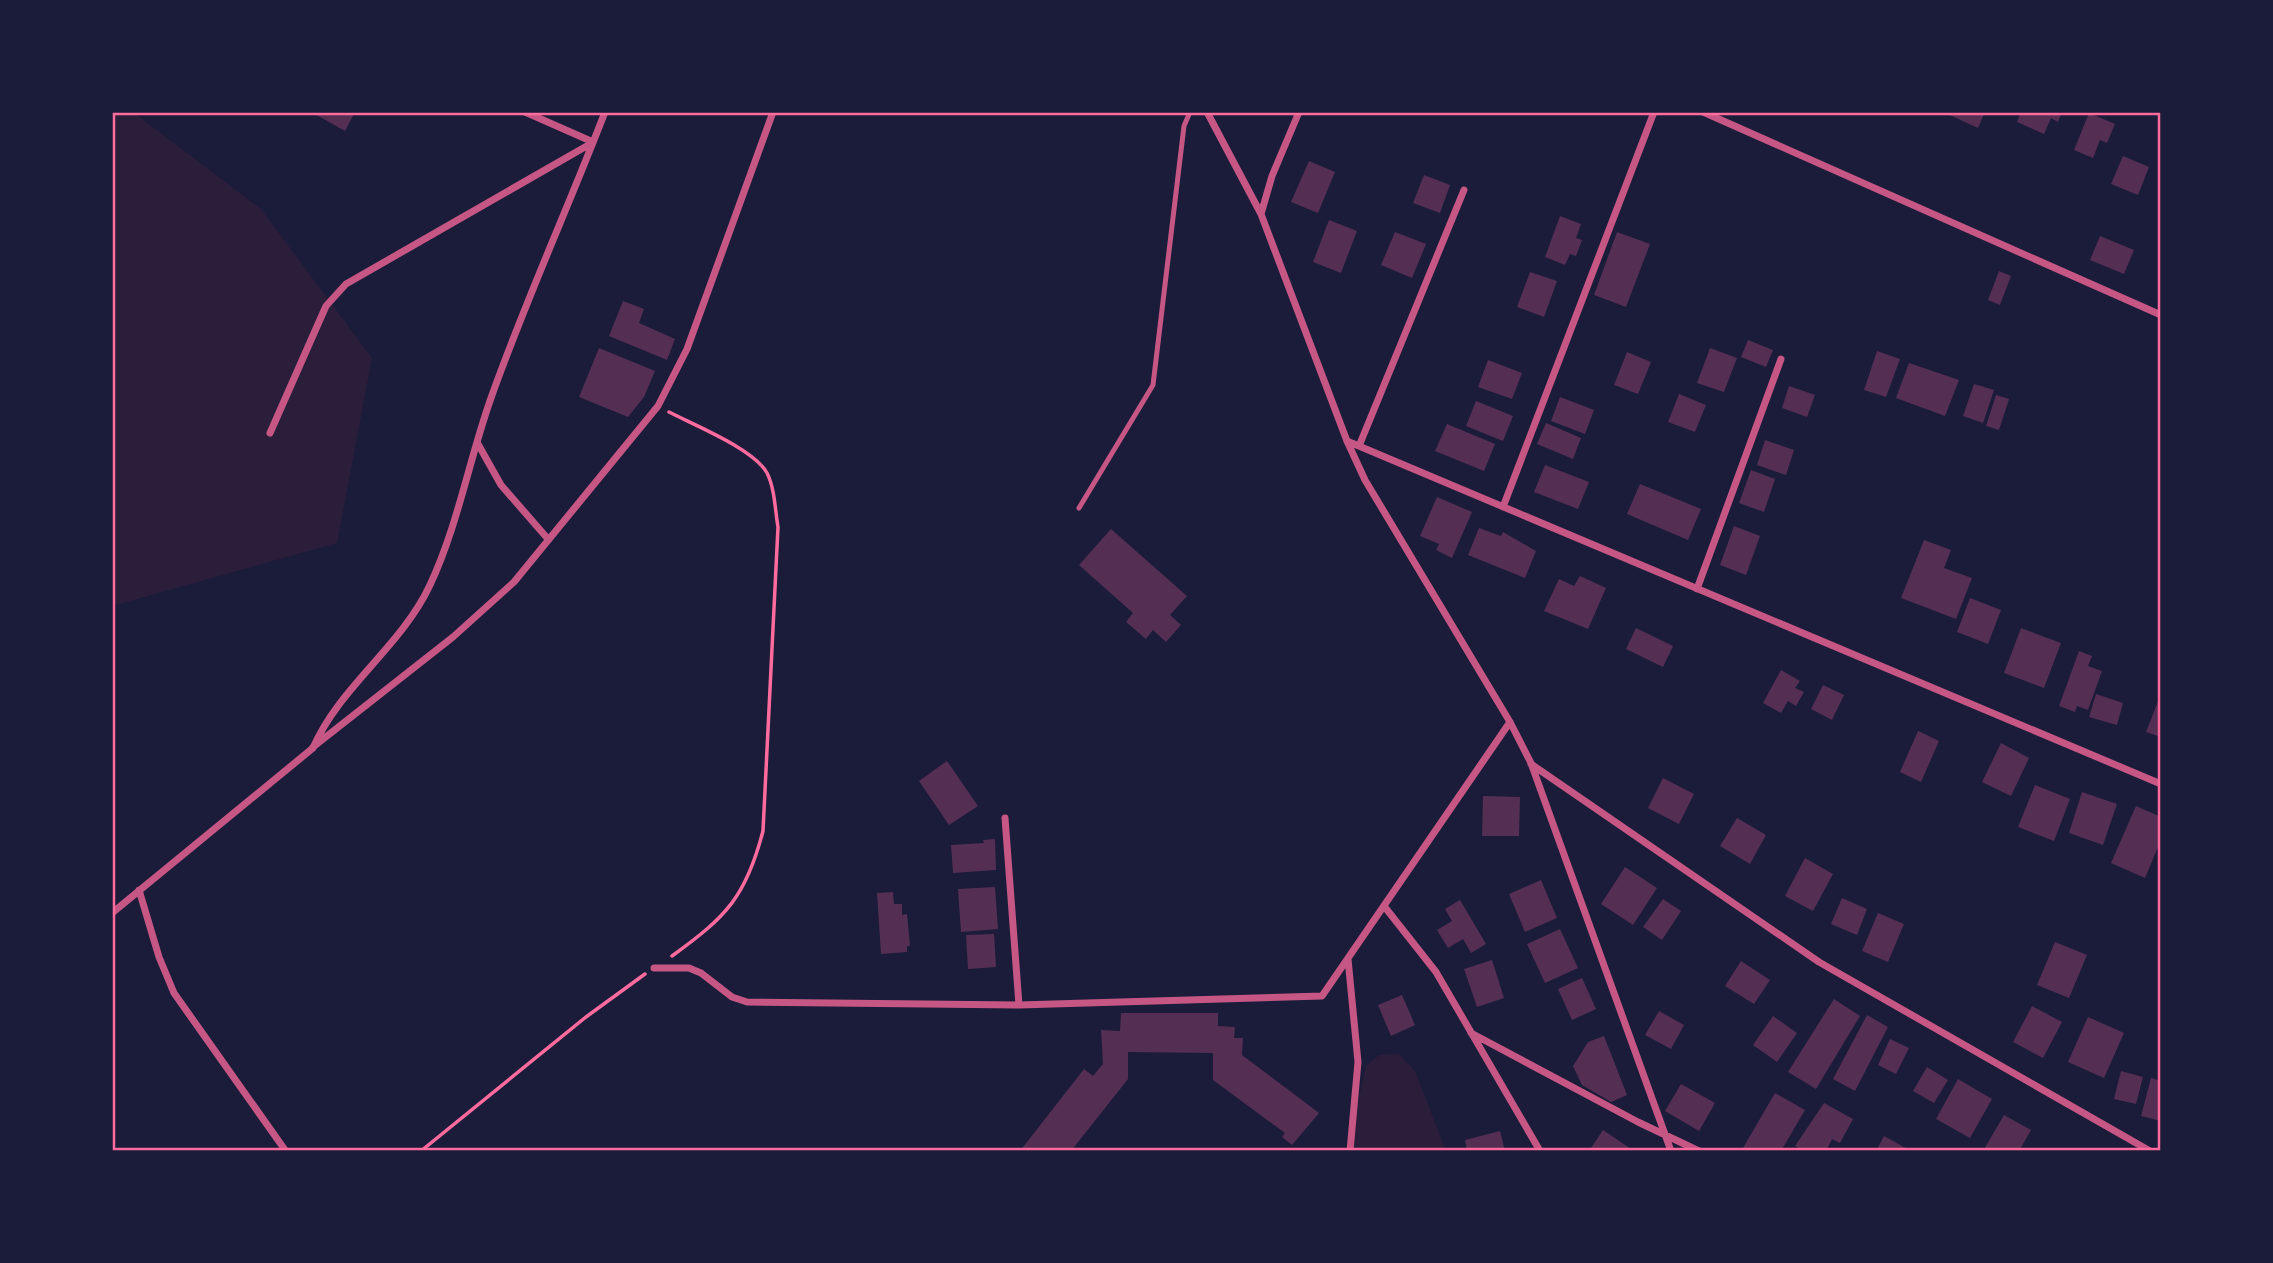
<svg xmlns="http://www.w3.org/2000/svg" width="2273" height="1263" viewBox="0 0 2273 1263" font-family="Lato,sans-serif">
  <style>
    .green { fill: #2a1e3b }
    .building { fill: #542f53 }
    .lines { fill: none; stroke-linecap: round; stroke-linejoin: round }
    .path { stroke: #ff6b9d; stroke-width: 3.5 }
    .service { stroke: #c65784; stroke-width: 5 }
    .minor { stroke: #c65784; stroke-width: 7 }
    .neatline { fill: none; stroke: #ff6b9d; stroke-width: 2.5 }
  </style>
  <rect width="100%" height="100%" fill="#1b1b3a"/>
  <path class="green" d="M112 112H133L261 209 372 358 337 543 112 606Z
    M1399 1054 1415 1071 1446 1151H1347L1366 1066 1379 1055Z"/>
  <path class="building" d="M311 112H355L345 131Z
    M1943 112H1985L1978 128Z
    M2021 112H2062L2058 122 2051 118 2044 134 2017 122Z
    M2089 113 2115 124 2107 143 2100 140 2093 158 2074 150Z
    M2123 156 2149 167 2138 195 2111 184Z
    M1309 161 1335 172 1318 213 1291 202Z
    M1424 175 1450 185 1440 213 1413 203Z
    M1560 216 1581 224 1576 238 1582 240 1576 256 1570 254 1565 265 1545 257Z
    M1329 220 1357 231 1341 273 1313 262Z
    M1395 232 1426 244 1412 278 1381 265Z
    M1617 232 1650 244 1626 307 1594 295Z
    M2100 236 2134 250 2124 274 2090 260Z
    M1999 271 2011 276 2000 305 1988 300Z
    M1530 272 1557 281 1544 317 1517 307Z
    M623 301 644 309 639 323 675 339 667 360 609 336Z
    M1748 340 1773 350 1766 367 1741 357Z
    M599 348 655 371 644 397 628 417 579 397Z
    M1710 348 1737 358 1724 392 1697 383Z
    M1877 351 1900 359 1886 397 1864 390Z
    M1627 352 1651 362 1638 394 1614 385Z
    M1488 360 1522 373 1512 399 1478 387Z
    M1909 363 1959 380 1945 416 1896 398Z
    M1974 384 1994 390 1983 423 1963 416Z
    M1789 386 1815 395 1807 417 1782 408Z
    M1679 394 1706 405 1695 432 1668 422Z
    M1996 395 2009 399 1999 430 1986 426Z
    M1560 397 1594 410 1585 434 1551 421Z
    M1476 401 1513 416 1503 441 1466 426Z
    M1546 423 1581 438 1573 459 1537 444Z
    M1447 424 1495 444 1484 471 1435 451Z
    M1765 440 1794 450 1786 475 1757 465Z
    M1545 465 1589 482 1578 509 1534 492Z
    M1751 470 1775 479 1764 512 1739 503Z
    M1640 484 1701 509 1688 540 1627 514Z
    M1437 497 1472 512 1452 558 1436 550 1439 544 1420 536Z
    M1734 526 1760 536 1746 575 1720 565Z
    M1479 528 1501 536 1503 532 1536 551 1525 578 1468 555Z
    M1111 529 1187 596 1170 615 1181 625 1166 642 1153 630 1146 639 1126 622 1133 613 1079 565Z
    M1924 540 1951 550 1944 568 1972 578 1956 619 1901 598Z
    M1580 576 1606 588 1588 629 1544 611 1559 579 1574 586Z
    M1970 598 2001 610 1988 644 1957 632Z
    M1636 628 1673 646 1663 667 1626 649Z
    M2021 628 2061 643 2044 688 2004 673Z
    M2079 651 2092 656 2088 666 2102 671 2088 710 2077 706 2075 712 2059 706Z
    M1781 670 1800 681 1795 688 1804 692 1796 706 1788 701 1781 713 1763 703Z
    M1823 685 1844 695 1832 720 1811 709Z
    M2096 694 2123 703 2117 725 2089 717Z
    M2161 694V737L2146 732Z
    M1918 731 1939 741 1921 782 1900 772Z
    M2001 743 2029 758 2011 796 1982 782Z
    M947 761 978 806 949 825 919 781Z
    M1663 778 1694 794 1679 824 1648 808Z
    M2035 785 2070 799 2054 841 2018 827Z
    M2082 792 2117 804 2103 845 2069 833Z
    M1483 796 1520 797 1519 836H1482Z
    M2136 806 2161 817V840L2145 878 2111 863Z
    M1737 818 1766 835 1750 864 1720 846Z
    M995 839 996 870 953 873 951 845 984 843 983 840Z
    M1805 858 1833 874 1813 911 1785 896Z
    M1625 867 1657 888 1633 925 1601 904Z
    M1541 880 1557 918 1525 932 1509 894Z
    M995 887 998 929 961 932 958 889Z
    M893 892 894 904H902V915L907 914 910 946H907V952L881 954 877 893Z
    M1842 898 1867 909 1857 935 1831 924Z
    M1663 899 1681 911 1662 940 1643 927Z
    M1460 900 1486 944 1471 953 1463 939 1448 948 1437 930 1452 921 1445 909Z
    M1878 913 1904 924 1888 962 1862 951Z
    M1560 929 1578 968 1545 983 1527 944Z
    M994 934 996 967 968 969 966 935Z
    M2055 942 2087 955 2069 998 2037 985Z
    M1492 960 1504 998 1477 1007 1464 969Z
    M1741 961 1770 980 1754 1004 1725 986Z
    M1582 978 1596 1009 1572 1020 1558 989Z
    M1402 995 1415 1025 1391 1036 1378 1005Z
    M1834 999 1860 1016 1816 1089 1788 1072Z
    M2032 1006 2062 1022 2043 1058 2013 1042Z
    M1659 1011 1684 1025 1671 1049 1645 1035Z
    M1121 1013H1218V1026L1235 1027 1234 1038H1243L1242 1055 1319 1113 1292 1145 1282 1137 1285 1133 1213 1080V1053L1128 1052V1079L1071 1151H1020L1084 1069 1093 1076 1103 1064 1101 1030 1120 1031Z
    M1867 1015 1888 1027 1855 1091 1833 1079Z
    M1773 1016 1797 1033 1777 1062 1753 1045Z
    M2088 1017 2124 1033 2104 1078 2068 1062Z
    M1604 1036 1627 1095 1611 1102 1582 1085 1573 1066 1588 1042Z
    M1890 1039 1909 1048 1896 1074 1878 1065Z
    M1927 1067 1948 1080 1934 1103 1913 1091Z
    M2121 1071 2143 1077 2136 1104 2114 1099Z
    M2151 1078 2161 1081V1121L2141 1116Z
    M1958 1079 1992 1099 1970 1138 1936 1119Z
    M1681 1084 1715 1103 1699 1131 1665 1111Z
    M1775 1093 1805 1110 1781 1151H1748L1743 1148Z
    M1824 1103 1853 1119 1840 1143 1832 1139 1826 1151H1804L1795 1146Z
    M2004 1115 2031 1130 2019 1151H1983Z
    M1603 1130 1634 1151H1589Z
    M1500 1131 1505 1151H1467L1465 1140Z
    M1884 1136 1911 1151H1876Z"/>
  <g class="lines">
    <path class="path" d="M669 412C694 425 754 449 767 473 775 489 775 510 778 527L763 831C746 897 726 917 672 956
      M421 1151 586 1017 645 974"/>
    <path class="service" d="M1079 508 1153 385 1184 126 1190 112"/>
    <path class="minor" d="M525 112 593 142
      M1207 112 1261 214 1347 441 1365 480 1510 722 1531 763 1671 1151
      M1703 112 2161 315
      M1261 214 1272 176 1299 112
      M270 433 326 306 346 284 592 143
      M1347 441 2161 784
      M478 444 501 485 548 539
      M1359 446 1464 190
      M1503 507 1654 112
      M1697 589 1781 359
      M313 747 453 637 514 582 658 406 687 349 773 112
      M1531 764 1819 962 2150 1151
      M1005 818 1019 1005
      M139 890 159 957 174 993 285 1150
      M1384 906 1436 972 1540 1151
      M112 913 313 748C340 686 401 647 430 585 458 525 469 460 491 398 525 302 568 208 605 112
      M1348 959 1358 1062 1350 1151
      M654 968H689L701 973 732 997 747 1002 1019 1005 1322 996 1510 722
      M1471 1033 1638 1122 1699 1151"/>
  </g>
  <rect width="2273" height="1263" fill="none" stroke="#1b1b3a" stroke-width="228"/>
  <rect x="114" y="114" width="2045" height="1035" class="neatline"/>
</svg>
